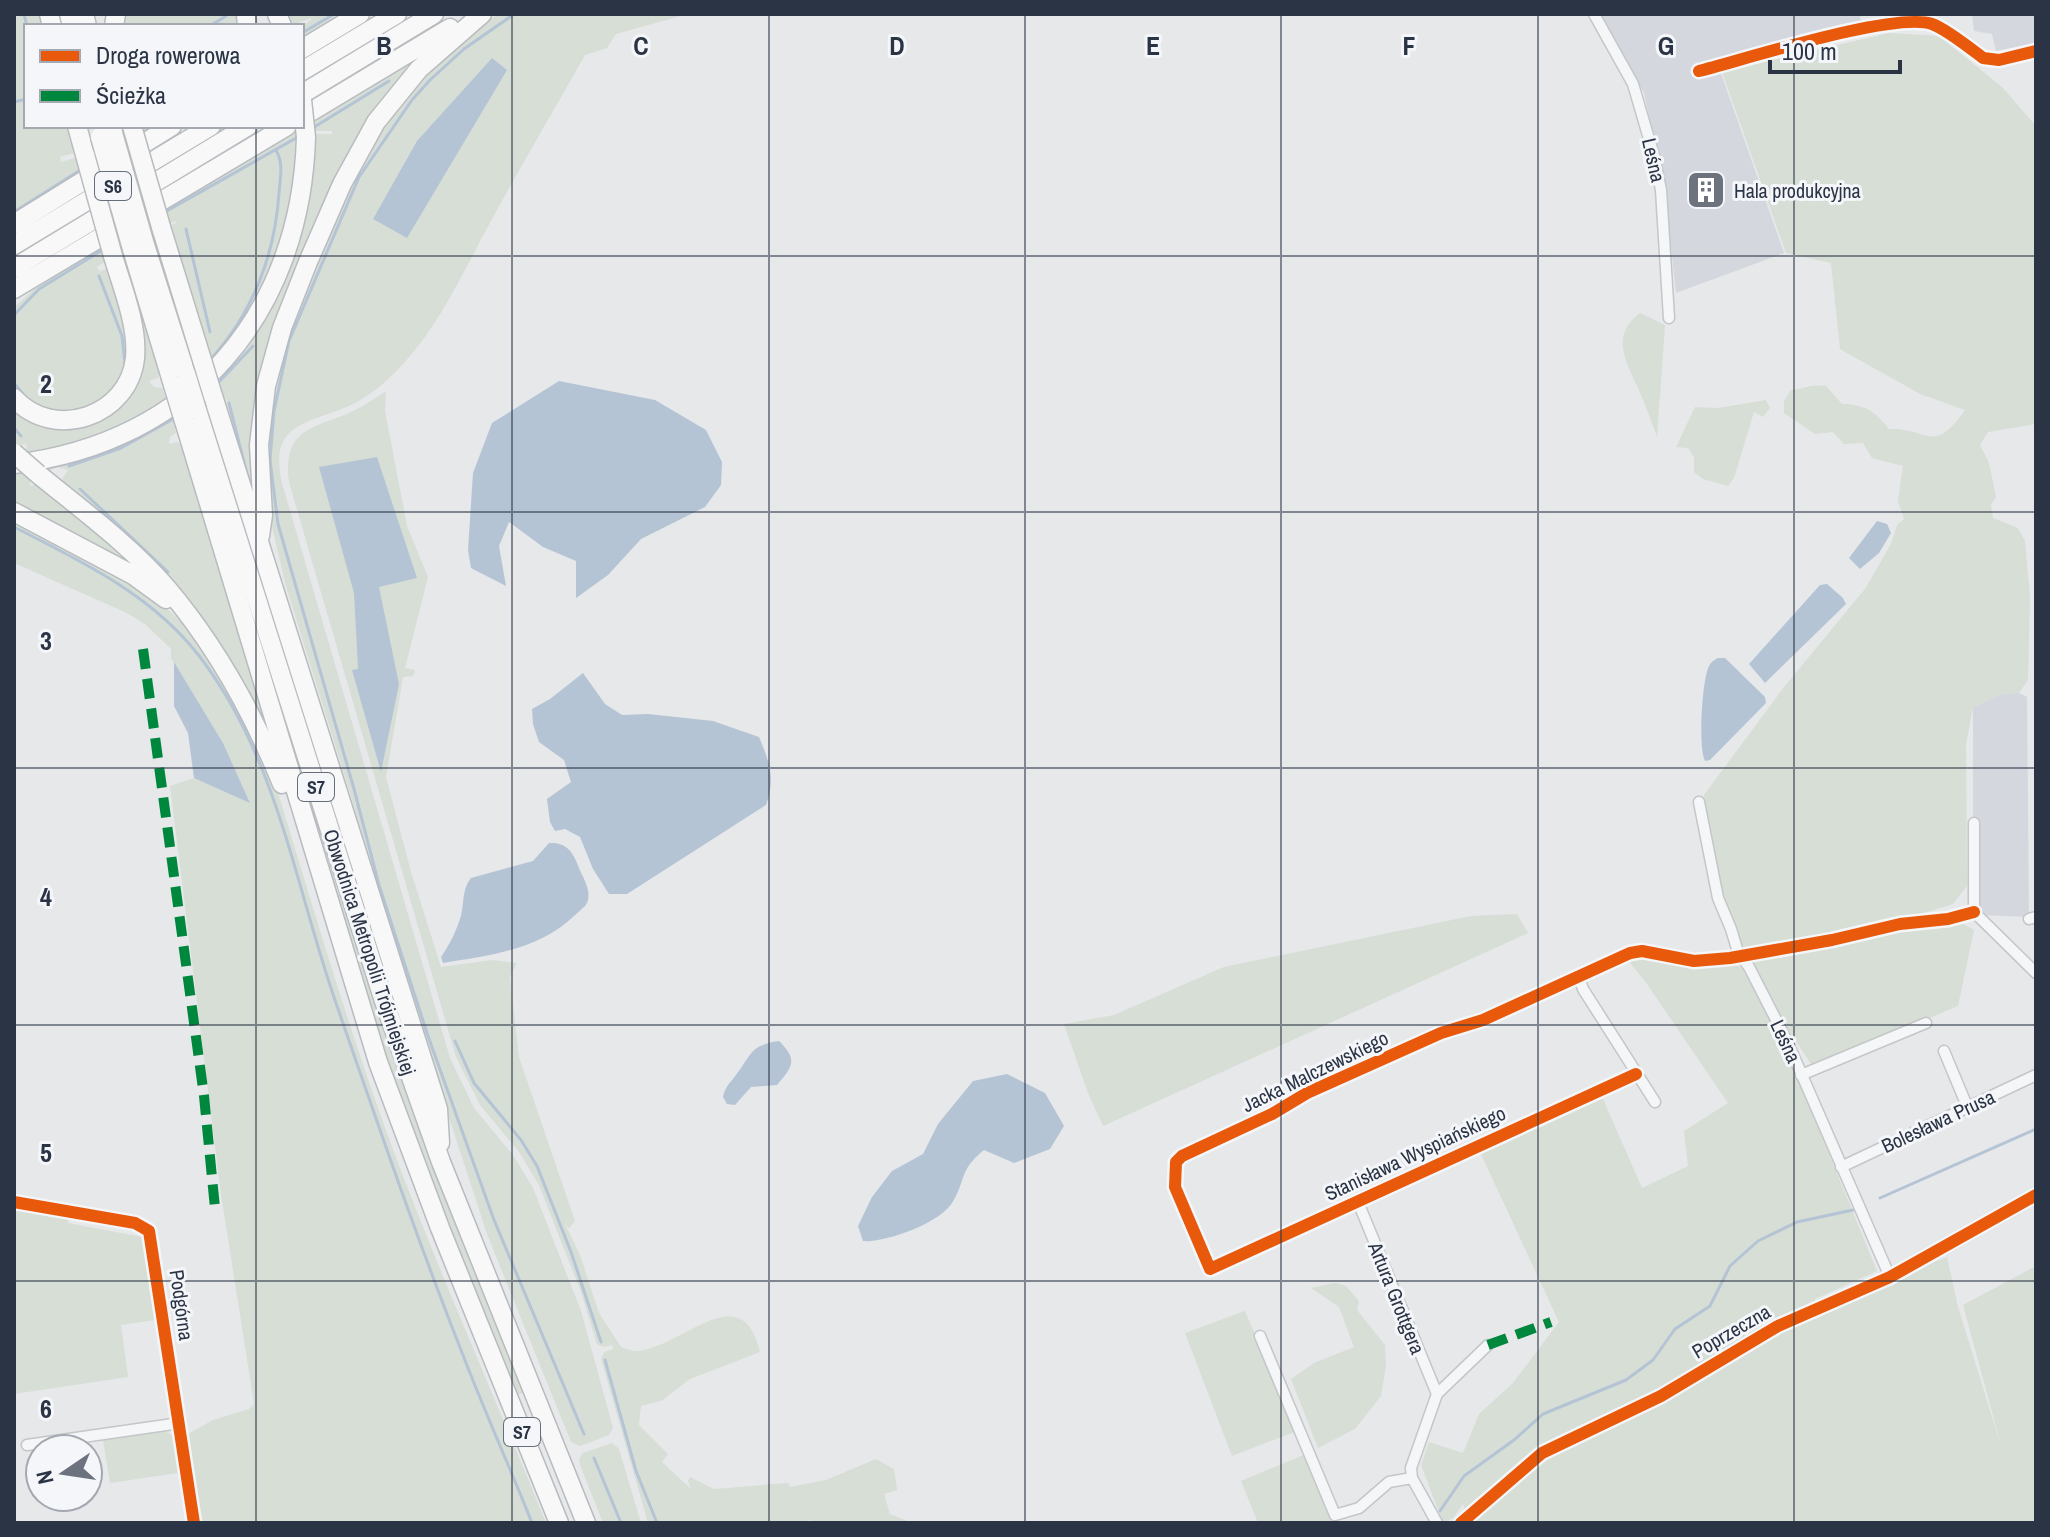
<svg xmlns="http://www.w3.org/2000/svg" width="2050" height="1537" viewBox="0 0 2050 1537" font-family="'Archivo Narrow',sans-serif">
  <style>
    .built { fill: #d4d7dd }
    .green { fill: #d6ded6; fill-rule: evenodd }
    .water { fill: #b4c4d5 }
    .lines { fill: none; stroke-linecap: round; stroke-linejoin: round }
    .stream { stroke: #b4c4d5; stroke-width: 3 }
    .street-casing { stroke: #c4c6c8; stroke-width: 13 }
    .secondary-casing { stroke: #c4c6c8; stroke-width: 17 }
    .highway-casing { stroke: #b8bbbf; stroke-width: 21 }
    .street { stroke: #f5f6f7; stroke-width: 10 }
    .secondary { stroke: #f8f8f8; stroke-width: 14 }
    .highway { stroke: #f8f8f8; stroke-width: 18 }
    .highway-bridge-casing { stroke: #b8bbbf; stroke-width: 21; stroke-linecap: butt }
    .highway-bridge { stroke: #f8f8f8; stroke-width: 18 }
    .quiet { stroke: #00873e; stroke-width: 10; stroke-dasharray: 20 10; stroke-linecap: butt }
    .cycleway-casing { stroke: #f4f6f9; stroke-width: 17 }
    .cycleway { stroke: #e8590c; stroke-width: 12 }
    .grid { fill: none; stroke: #2b3445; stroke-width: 2; stroke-opacity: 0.55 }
    .labels { text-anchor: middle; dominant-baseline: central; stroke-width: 6; stroke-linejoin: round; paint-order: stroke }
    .shield { fill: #f4f6f9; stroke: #676e7b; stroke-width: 2 }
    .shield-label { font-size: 18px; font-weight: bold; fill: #2b3445 }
    .street-label { font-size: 20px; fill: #2b3445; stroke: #f4f6f9 }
    .poi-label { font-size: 20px; fill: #2b3445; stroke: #f4f6f9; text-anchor: start }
    .grid-label { font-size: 26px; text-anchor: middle; font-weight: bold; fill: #2b3445; stroke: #f4f6f9; stroke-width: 6; stroke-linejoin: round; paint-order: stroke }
  </style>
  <rect width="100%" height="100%" fill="#e6e8ea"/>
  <path class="built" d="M1599 14H1860L1861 23 1717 62 1784 253 1676 293 1665 190 1644 93Z
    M1972 14H2036V43L1996 51 1992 34 1974 31Z
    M2019 693 2027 697 2029 917 1979 915 1973 886V707L2002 694Z"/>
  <path class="green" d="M14 14H26L27 16 40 14 47 26H26V126H72L78 152 60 157 61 162 78 157 92 148 126 139 124 130 118 131 117 126H126L121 129 133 126H163L14 218Z
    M121 14H241L242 26H119Z
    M285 14H353L302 44V26L311 20V18L290 26Z
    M498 14H688L616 34 607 48 585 55C554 110 522 164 492 219 465 268 441 323 403 364 387 381 372 395 351 405 309 424 268 422 282 483L450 1058 474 1108 513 1155 533 1188 581 1311 613 1428 609 1435 580 1446 571 1442 487 1234 374 887 354 806 285 583 271 522 266 467 268 417 284 344 344 197 383 125 415 84 477 28Z
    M1889 33 1939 36 2002 87 2036 126V424L1988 432 1980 445 1989 463 1996 497 1991 505 1993 518 2018 528 2025 541 2030 597 2028 680 2019 693 2002 694 1973 707 1966 744 1967 886 1953 904 1917 915 1918 924 1956 920 1974 930 1958 1006 1813 1067 1738 953 1714 878 1704 795 1784 687 1865 589 1891 544 1897 525 1904 519 1898 501 1903 466 1872 458 1863 443 1844 444 1833 432 1815 434 1784 413V401L1791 390C1807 388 1810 384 1826 386L1842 404C1864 404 1875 411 1889 429 1931 428 1932 456 1965 410L1920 394 1840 349 1831 263 1786 253 1722 72Z
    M432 45 434 47C371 108 340 173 307 252 286 301 265 349 258 402 254 426 253 450 254 475 254 488 258 504 256 517L223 413 227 404 226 399 222 397 219 391 210 398 432 1112 385 979 203 404 193 413 395 1048 432 1152 527 1391 513 1397 419 1157 364 1000 188 418 175 428 176 433 170 437 169 444 177 442 184 448 265 723 225 654 177 592 122 538 63 489 61 481 68 470 57 467 47 472 24 475 30 480V486L39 484 121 553 147 580 14 509V471C192 449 314 315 313 134H332V131H314L301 139C300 308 183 441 14 458V454L25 453 27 447 25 443 21 446H14V406C63 444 134 422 141 357 143 328 126 281 115 255L97 267 99 271 112 267C120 296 134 327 131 358 126 419 53 433 14 393V307L47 278ZM176 221V223L166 227 202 343H205L210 358 165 396 162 388 154 387 149 381 158 378 160 370 127 251 121 252 119 243 153 234 155 242 151 244 192 368 200 362 163 241 160 242 157 230Z
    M226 126H234L14 259V254Z
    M1640 313 1665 325 1657 437C1651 420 1645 404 1638 388 1626 362 1610 335 1640 313Z
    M386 391 385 411 407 526 428 577 405 668 415 670 413 676 403 677 386 777 411 872 441 967 493 960 517 963 510 977 519 1057 575 1221 569 1228 565 1224 580 1255 599 1313 621 1347C627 1349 634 1352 639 1351 685 1345 742 1276 760 1352L690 1379 661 1401 641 1406 639 1425 668 1454 662 1462 691 1489 688 1481 690 1477 714 1489 788 1483 790 1487 826 1480 876 1459 894 1469 897 1490 884 1494 890 1514 912 1523H820L809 1520 807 1523H648L601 1359 604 1352 613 1349 612 1345 603 1347 597 1344 581 1292 539 1185 519 1152 480 1105 456 1057 289 482C283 433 307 429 347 414 361 408 374 399 386 391Z
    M1766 400 1770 408 1763 417 1754 412 1734 478 1728 486 1703 479 1694 472V457L1688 448 1676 447 1695 407 1718 408Z
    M14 518C63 544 120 567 162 604 218 652 254 727 279 796 318 924 355 1051 403 1176 448 1293 499 1407 546 1523H201L188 1434 213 1420 249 1409 254 1404 221 1194 170 786 194 778 249 801 223 743 171 658V649L145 624 125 612 14 563Z
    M1517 914 1528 933 1103 1126 1088 1093 1064 1024 1114 1015 1224 967 1471 916Z
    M1637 955 1703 964 1730 963 1742 968 1785 1046 1877 1271 1815 1299 1817 1311 1947 1257 1958 1307 2002 1449 1963 1305 2036 1266V1523H1469L1463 1504 1453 1518 1445 1522 1442 1520 1421 1465 1429 1442 1463 1453 1479 1414 1513 1383 1559 1322 1479 1150 1595 1098 1603 1099 1642 1188 1688 1166 1684 1131 1728 1103 1647 984 1627 959Z
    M14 1208 68 1217V1223L142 1237 155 1320 121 1325 128 1377 14 1394Z
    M1335 1283 1346 1286 1359 1301 1357 1310 1385 1345 1386 1365 1381 1396 1355 1429 1318 1448 1291 1379 1314 1363 1354 1347 1339 1307 1311 1288Z
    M1245 1311 1297 1431 1232 1456 1185 1333Z
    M165 1431 173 1436 178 1473 110 1483 103 1440Z
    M612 1443 619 1449 641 1523H603L580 1465 579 1459 583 1453Z
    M1306 1454 1336 1523H1258L1241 1481Z"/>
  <path class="water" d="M492 58 507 70 407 238 373 219 417 141Z
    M559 381 655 400 706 430 722 462 721 485 705 507 641 539 608 575 576 598V561L543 547 509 522 499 546 506 586 471 568 468 550 473 473 492 423Z
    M377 457 417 578 379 587 399 684 381 772 352 670 358 669 354 593 319 467Z
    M1877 521 1887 524 1891 533 1879 553 1860 569 1849 558Z
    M1827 584 1843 598 1846 604 1765 683 1749 664 1820 585Z
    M1718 658H1725L1765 697 1766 703 1710 760 1705 761C1698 748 1702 680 1709 666 1711 662 1714 660 1718 658Z
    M174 662 223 743 250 803 194 778 188 733 174 706Z
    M583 673 605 704 622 715 648 714 713 721 759 737C769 761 776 779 766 805L627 894H609L593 869 580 837 565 829 555 831 550 822 547 799 571 782 564 760 539 742 533 724 532 709 550 699Z
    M549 843C567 842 573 852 579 868 583 878 592 891 587 903 585 907 578 912 574 916 540 949 489 956 443 963L441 957C450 944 456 932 461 916 464 903 462 889 471 878L533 861Z
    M779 1041C798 1060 793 1066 777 1085L751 1087 735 1105 727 1104 723 1097C725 1087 730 1083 736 1075 752 1054 750 1045 779 1041Z
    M1007 1074 1045 1093 1064 1126 1050 1149 1014 1163 984 1150C958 1171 967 1179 952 1203 940 1223 885 1243 863 1241L858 1226 872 1197 892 1171 923 1154 938 1124 973 1081Z"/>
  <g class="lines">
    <path class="stream" d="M24 14 27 26
      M514 14 464 49 430 80 412 100 359 177 289 341 274 411 270 460 278 524 354 789 379 885 428 1036 494 1220 584 1434
      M210 26 226 16
      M302 33 334 14
      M14 102 26 99
      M311 129 389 81
      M140 135 154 126
      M14 212 82 169
      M165 212 298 137
      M186 229 210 332
      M99 276 122 336 125 363
      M14 315 39 289 104 249
      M211 359C253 313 275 254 279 193 280 178 284 164 276 150
      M14 383 22 393
      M218 383 253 346
      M229 403 248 478
      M14 428 21 436
      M69 466 121 448 175 418
      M80 489 168 572
      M14 527C81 561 153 595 200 657 278 759 295 886 336 1003 376 1119 416 1236 461 1350 483 1408 509 1465 532 1523
      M455 1041 474 1083 521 1140 537 1166 571 1252 601 1342
      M1880 1198 2036 1129
      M605 1360 636 1471 657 1523
      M594 1458 621 1523
      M1440 1511 1464 1476 1514 1440 1543 1414 1626 1380 1653 1360 1675 1329 1710 1306 1730 1266 1758 1241 1797 1222 1853 1210"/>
    <g class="street-casing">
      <path id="street" d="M1594 14 1633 84 1654 156 1661 190 1669 318
        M1699 71C1743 60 1895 11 1932 24 1946 29 1970 48 1983 58L1999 60 2036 51
        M1699 802 1718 898 1731 929 1738 952 1749 967 1788 1043 1890 1277
        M1974 912V823
        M1974 912 2036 973
        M2029 919 2036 917
        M1579 977 1583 989 1655 1102
        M1944 1051 1967 1106
        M1636 1074 1210 1269 1175 1187 1176 1162 1182 1156 1272 1114 1307 1093 1441 1033 1483 1020 1630 953 1642 951 1694 961 1730 958 1832 940 1900 924 1948 919 1974 912
        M1801 1075 1926 1023
        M1841 1167 2036 1075
        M14 1202 135 1223 149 1231 194 1523
        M1358 1202 1437 1394
        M1260 1336 1335 1515 1359 1508 1389 1482 1412 1478
        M27 1445 180 1423
        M1437 1523 1412 1478 1411 1468 1437 1394 1488 1345"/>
    </g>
    <g class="secondary-casing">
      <path id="secondary" d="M1461 1523 1542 1453 1661 1396 1778 1326 1890 1277 2036 1195"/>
    </g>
    <g class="highway-casing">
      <path id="highway" d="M49 14 52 26
        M69 14 72 26
        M84 14 87 26
        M246 14 247 26
        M277 14 282 26
        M114 26 116 14
        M302 49 360 14
        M302 71 397 14
        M302 94 434 14
        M302 117 450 28
        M77 126 85 155
        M14 224 172 126
        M161 227 202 360
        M14 245 211 126
        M145 245 186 374
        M132 249 173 385
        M14 268 248 126
        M14 289 287 126
        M213 396 438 1109 440 1143
        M14 398C54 442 129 416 135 358 138 325 122 287 113 256
        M197 410 384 1001 441 1162 586 1523
        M184 421 378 1062 440 1228 559 1523
        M14 464C192 443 301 313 306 137
        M38 474C82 510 130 545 167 588 217 647 253 713 282 784
        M14 512 133 575 166 599
        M260 536 263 515 259 445 266 386 282 328 308 262 342 184 376 122 419 69 482 14"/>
    </g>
    <use href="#street" class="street"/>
    <use href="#secondary" class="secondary"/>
    <use href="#highway" class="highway"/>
    <g class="highway-bridge-casing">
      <path id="highway-bridge" d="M302 100 306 137
        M132 126 161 227
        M113 133 145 245
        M100 137 132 249
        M85 155 113 256
        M202 360 213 396
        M186 374 197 410
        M173 385 184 421
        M14 453 38 474"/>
    </g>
    <use href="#highway-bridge" class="highway-bridge"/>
    <path class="quiet" d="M143 649 204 1096 215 1208
      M1488 1345 1551 1322"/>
    <g class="cycleway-casing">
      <path id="cycleway" d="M1699 71C1743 60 1895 11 1932 24 1946 29 1970 48 1983 58L1999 60 2036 51
        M1636 1074 1210 1269 1175 1187 1176 1162 1182 1156 1272 1114 1307 1093 1441 1033 1483 1020 1630 953 1642 951 1694 961 1730 958 1832 940 1900 924 1948 919 1974 912
        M14 1202 135 1223 149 1231 194 1523
        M1461 1523 1542 1453 1661 1396 1778 1326 1890 1277 2036 1195"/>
    </g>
    <use href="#cycleway" class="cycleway"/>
  </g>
  <path class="grid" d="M256 14V26M512 14V1523M769 14V1523M1025 14V1523M1281 14V1523M1538 14V1523M1794 14V1523M256 126V1523M14 256H2036M14 512H2036M14 768H2036M14 1025H2036M14 1281H2036"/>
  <defs>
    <g id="building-square" transform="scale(2)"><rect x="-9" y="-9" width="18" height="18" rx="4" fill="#6c737f" stroke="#f4f6f9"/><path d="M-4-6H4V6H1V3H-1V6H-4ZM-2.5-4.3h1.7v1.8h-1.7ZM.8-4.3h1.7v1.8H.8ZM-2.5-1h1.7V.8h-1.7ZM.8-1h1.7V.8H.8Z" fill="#fff"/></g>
  </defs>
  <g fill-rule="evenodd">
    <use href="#building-square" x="1706" y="190"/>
  </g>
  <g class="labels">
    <g class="shield">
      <rect x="95" y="172" width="36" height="28" rx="6"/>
      <rect x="298" y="773" width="36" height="28" rx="6"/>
      <rect x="504" y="1418" width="36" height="28" rx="6"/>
    </g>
    <g class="shield-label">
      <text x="113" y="186">S6</text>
      <text x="316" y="787">S7</text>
      <text x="522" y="1432">S7</text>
    </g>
    <g class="street-label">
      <text transform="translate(1654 160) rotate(77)">Leśna</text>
      <text transform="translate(370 952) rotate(72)">Obwodnica Metropolii Trójmiejskiej</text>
      <text transform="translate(1786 1041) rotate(65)">Leśna</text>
      <text transform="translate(1315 1071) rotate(-26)">Jacka Malczewskiego</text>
      <text transform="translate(1938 1121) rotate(-25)">Bolesława Prusa</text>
      <text transform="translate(1415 1153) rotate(-25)">Stanisława Wyspiańskiego</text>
      <text transform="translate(1397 1298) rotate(68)">Artura Grottgera</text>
      <text transform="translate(182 1305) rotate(82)">Podgórna</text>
      <text transform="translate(1731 1331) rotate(-30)">Poprzeczna</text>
    </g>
    <g class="poi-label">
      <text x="1734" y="190">Hala produkcyjna</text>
    </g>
  </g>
  <g class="grid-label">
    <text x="384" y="55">B</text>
    <text x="641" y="55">C</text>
    <text x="897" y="55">D</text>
    <text x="1153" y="55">E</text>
    <text x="1409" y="55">F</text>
    <text x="1666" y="55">G</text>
    <text x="46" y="393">2</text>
    <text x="46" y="650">3</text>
    <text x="46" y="906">4</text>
    <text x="46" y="1162">5</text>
    <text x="46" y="1418">6</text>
  </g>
  <rect width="2050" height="1537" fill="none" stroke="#2b3445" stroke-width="32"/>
  <rect x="24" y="24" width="280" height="104" fill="#f4f6f9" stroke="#a4a8b1" stroke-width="2"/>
  <rect x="40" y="50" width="40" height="12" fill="#e8590c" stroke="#a4a8b1" stroke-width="2"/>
  <text x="96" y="64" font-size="24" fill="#2b3445">Droga rowerowa</text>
  <rect x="40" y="90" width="40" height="12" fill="#00873e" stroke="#a4a8b1" stroke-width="2"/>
  <text x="96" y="104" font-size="24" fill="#2b3445">Ścieżka</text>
  <g transform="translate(64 1473) rotate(257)"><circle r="38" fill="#f4f6f9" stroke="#a4a8b1" stroke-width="2"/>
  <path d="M0-6L14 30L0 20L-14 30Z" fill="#6c737f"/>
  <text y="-12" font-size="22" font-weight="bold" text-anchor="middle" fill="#2b3445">N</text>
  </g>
  <path d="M1770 60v12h130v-12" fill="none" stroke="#2b3445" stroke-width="4"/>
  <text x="1782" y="60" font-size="24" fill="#2b3445" stroke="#f4f6f9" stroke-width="6" paint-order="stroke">100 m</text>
</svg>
